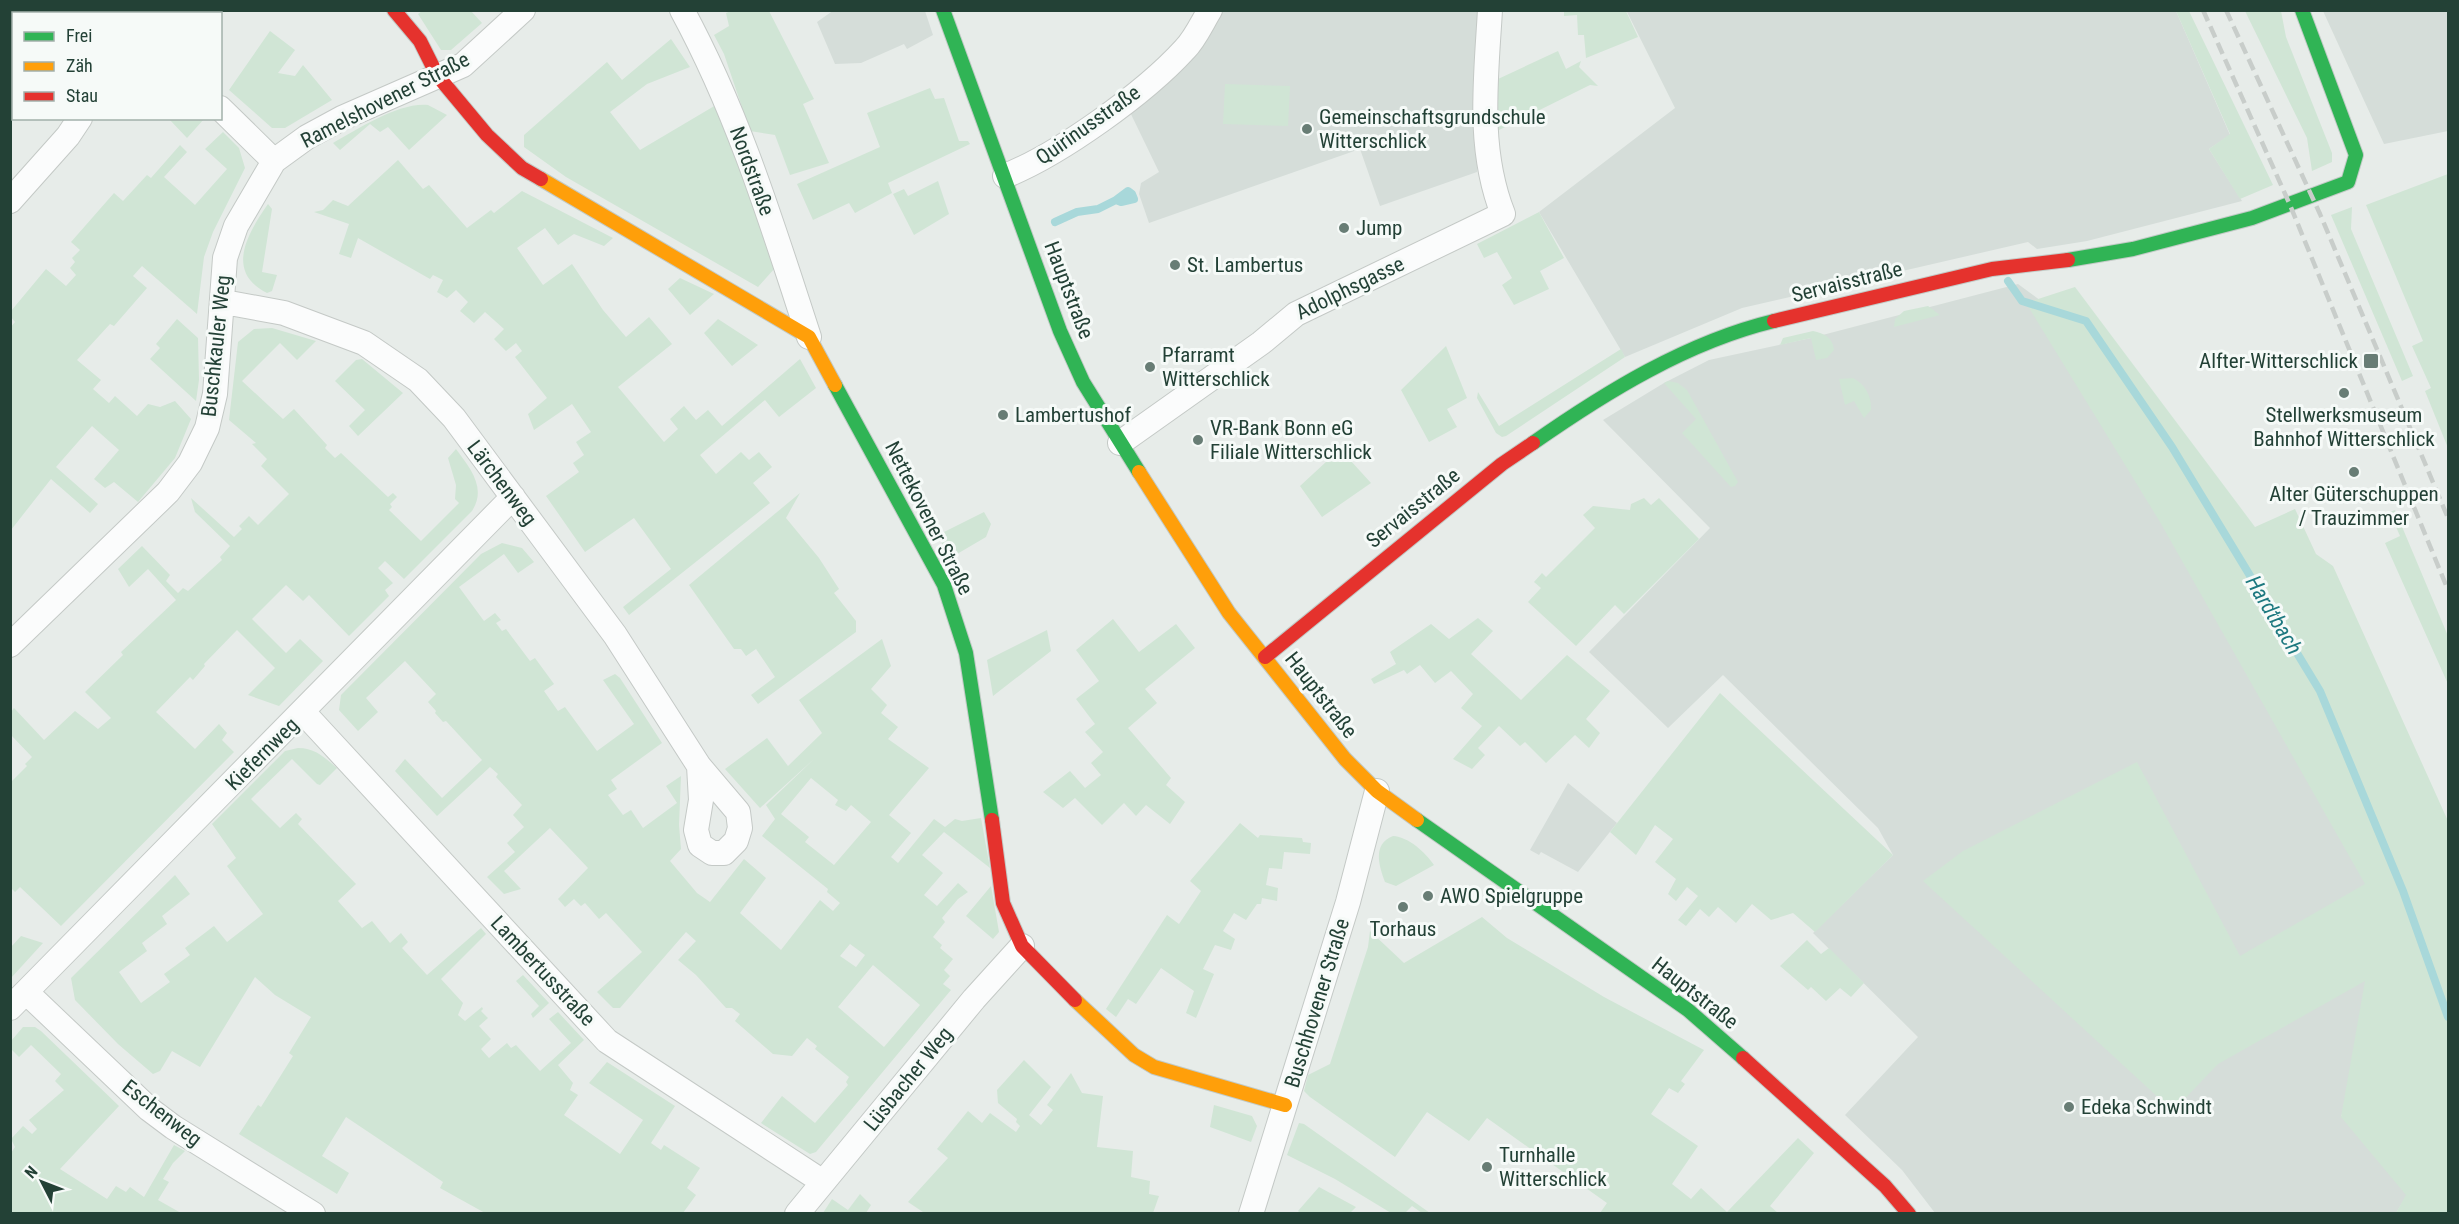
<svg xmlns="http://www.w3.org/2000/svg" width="2459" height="1224" viewBox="0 0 2459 1224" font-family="'Roboto Condensed',sans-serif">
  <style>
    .built { fill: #d5ddd9 }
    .green { fill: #d0e5d5; fill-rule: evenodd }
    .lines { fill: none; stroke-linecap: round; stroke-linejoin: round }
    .stream { stroke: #a8d8da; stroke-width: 8 }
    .street-casing { stroke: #c4c9c6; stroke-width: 26 }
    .fast-casing { stroke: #c2cac6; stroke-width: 16 }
    .slow-casing { stroke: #c2cac6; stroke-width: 16 }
    .jam-casing { stroke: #c2cac6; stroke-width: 16 }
    .street { stroke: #fbfcfc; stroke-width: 24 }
    .fast { stroke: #30b455; stroke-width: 14 }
    .slow { stroke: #ff9f0a; stroke-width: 14 }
    .jam { stroke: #e5322d; stroke-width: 14 }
    .rail { stroke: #c8cdca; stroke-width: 4.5; stroke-dasharray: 12 6; stroke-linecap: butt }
    .poi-dot { fill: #687d75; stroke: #f6faf8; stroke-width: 2 }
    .labels { text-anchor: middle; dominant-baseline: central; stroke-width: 6; stroke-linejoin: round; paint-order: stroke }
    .street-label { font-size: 21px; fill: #234136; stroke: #f6faf8 }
    .poi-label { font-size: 21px; fill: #234136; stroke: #f6faf8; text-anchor: start }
    .water-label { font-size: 22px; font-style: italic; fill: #1c787f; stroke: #f6faf8 }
  </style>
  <rect width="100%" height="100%" fill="#e7ece9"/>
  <path class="built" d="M834 10 925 11 933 35 907 49 904 44 861 63 835 64 817 22Z
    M1477 10V172L1380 206 1360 149 1149 223 1139 194 1141 183 1159 172 1128 108 1217 11Z
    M1626 10 2176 11 2230 135 2209 149 2242 201 2087 241 2037 249 2028 242 1742 308 1625 357 1539 212 1675 108Z
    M2323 11H2448V131L2384 144Z
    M2018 284 2095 341 2439 937 2341 1116 2407 1195 2396 1213H1935L1902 1170 1845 1115 1918 1037 1813 933 1893 855 1878 828 1723 675 1668 728 1589 652 1710 528 1603 420 1664 383 1709 360 1811 338Z
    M1568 783 1617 823 1578 872 1541 852 1539 855 1530 850Z"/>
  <path class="green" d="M11 10H116V11L114 14H14L13 30H11Z
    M422 11H471L482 23 451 50H441L418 14Z
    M731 11H769L814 99 803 104 829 163 790 175 775 135 750 131 724 54 714 35 729 26 726 13Z
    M1564 11H1626L1638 37 1586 58 1584 35H1578L1577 15 1564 16Z
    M2176 11H2189L2273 185 2240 199 2209 149 2230 134Z
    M2245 11H2281L2286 37 2332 153V162L2312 171 2307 138Z
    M270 31 295 50 278 73 295 76 303 65 332 100 285 128H272L229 90Z
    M671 39 690 67 647 84 610 112 640 150 716 105 775 268 758 287 566 177 524 147V135L607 62 622 80Z
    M1558 51 1566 69 1581 61 1579 67 1598 86 1590 85 1497 131 1498 79Z
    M1225 84 1290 86 1288 126 1223 124Z
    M930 88 935 99 944 98 959 141H968L970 144 888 183 892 193 855 213 849 203 813 220 797 184 880 147 867 113Z
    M428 105 447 115 409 150 388 127 380 132 370 124 340 150 333 143C358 129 399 102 428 105Z
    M169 119H204L187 138Z
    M223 132 239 148 245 168 213 232 204 257 197 314 142 266 133 276 147 288 114 326 110 324 77 360 101 380 93 389 109 403 115 396 137 416 148 404 160 407 175 401 191 419 175 458 138 502 114 482 105 488 94 479 119 450 92 426 56 467 98 504 90 513 51 479 11 530 10 328 15 322 11 317V311L46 269 66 286 76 275 70 268 75 262 72 258 80 250 71 242 114 193 123 201 147 175 151 178 180 145 187 152 164 177 195 205 227 169 205 149Z
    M398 160 423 189 429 185 467 228 491 210 494 213 522 191 613 238 604 246 574 234 558 245 545 228 517 248 543 285 572 264 603 310 626 337 649 317 672 344 618 387 664 442 678 429 670 419 684 406 696 420 708 410 722 426 800 359 816 388 779 417 765 400 700 455 716 474 741 452 749 460 759 452 772 467 753 483 770 503 629 615 623 607 671 569 634 518 585 552 546 496 579 472 573 463 584 455 576 442 591 432 572 404 534 430 528 414 547 398 515 357 522 351 516 343 506 351 494 339 504 329 485 312 474 323 460 311 468 302 456 290 447 298 437 292 443 280 433 275 430 279 358 238 351 258 339 254 349 224 314 212 323 210 333 200 348 206Z
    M2448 174V448L2425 391 2431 388 2412 346 2423 341 2366 205Z
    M938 181 949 214 914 235 893 194 904 189 908 196Z
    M268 204 272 209 262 272 277 275 272 291 267 293C225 272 247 234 268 204Z
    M2352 207 2351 229 2413 376 2402 381 2331 215Z
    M1539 212 1564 258 1540 271 1549 289 1514 305 1502 285 1512 278 1497 252 1484 258 1477 244Z
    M680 278 714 294 690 315 668 289Z
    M2075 287 2255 527 2295 509 2316 554 2333 566 2448 821V1213H2396L2406 1195 2341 1117 2365 981 2218 1064 2173 1111 1923 881 1963 851 2137 762 2240 956 2365 884 2160 522 2026 303Z
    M1928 306 1940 315 1894 327 1895 319 1904 311Z
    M177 319 198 338 199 380 196 401 150 359 160 348 156 344Z
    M718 319 758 345 732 366 704 333Z
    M272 328 316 341 297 360 280 343 242 381 283 419 294 409 327 445 325 448 335 458 341 453 388 497 393 493 397 497 390 504 392 507 389 510 421 541 459 503 455 499 456 485 448 458 456 449C470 468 487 488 472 511L404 579 385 561 378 568 393 583 385 590 389 596 349 636 309 595 303 601 286 585 252 619 286 653 300 639 323 661 279 706 248 695 275 668 237 630 204 664 205 666 193 680 190 677 156 712 195 749 219 724 227 733 222 740 234 752 61 926 20 887 15 892 11 888V782L27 766 25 764 32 757 11 735V712L14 708 44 740 75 711 98 729 111 718 85 692 123 655 121 652 176 600 148 569 129 587 118 569 142 546 170 575 166 581 178 593 183 588 188 591 222 560 220 557 230 546 195 512 191 498 234 537 242 529 239 526 249 516 258 525 289 494 261 466 267 459 252 444 256 443 229 420 238 342 254 329Z
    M1813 331C1824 333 1833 338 1834 350L1827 358 1816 360 1811 338 1780 345 1783 338Z
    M1446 346 1467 398 1447 409 1457 427 1429 442 1401 390Z
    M1621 349 1625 357 1506 436 1502 437 1496 433 1477 398 1478 392 1499 426Z
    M362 359 403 393 358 436 349 426 365 410 335 381 356 360Z
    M1853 378C1865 384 1872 397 1871 410L1864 418 1854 401 1845 405 1839 379Z
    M1668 381 1678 383 1687 390 1738 482 1735 486 1731 487 1682 433 1696 419 1664 383Z
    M1340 449 1371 483 1322 517 1300 486Z
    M800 493 786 518 819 558 839 589 834 593 856 621V632L758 704 751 695 775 677 756 649 746 656 741 649H734L689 585Z
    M1644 498 1651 505 1659 498 1699 539 1624 614 1615 605 1576 646 1528 602 1541 588 1534 582 1542 573 1546 577 1595 528 1583 515 1593 506 1630 510 1631 504Z
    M2395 510 2448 636V684L2385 543 2400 536 2393 520 2381 525 2377 517Z
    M984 512 991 524 986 537 957 554 946 552 938 535Z
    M502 543 522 548 534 562 518 573 504 554 459 587 484 621 495 613 501 620 496 623 502 631 506 629 530 661 535 658 554 684 544 691 558 711 565 707 597 751 634 724 603 680 615 674 620 678 662 743 611 780 617 789 608 795 623 815 631 810 643 828 677 803 666 786 681 776 679 825 681 849 670 861 697 893 710 902 744 859 766 878 740 913 781 950 820 900 833 911 840 903 827 892 828 889 762 836 775 819 766 805 814 759 760 808 725 769 767 738 788 766 822 733 799 700 882 639 891 666 871 689 887 705 881 713 898 727 888 739 929 768 889 815 911 833 891 857 898 863 934 819 945 827 955 819 962 821 981 818 990 868 944 832 922 855 943 873 924 895 937 906 958 883 968 892 958 899 942 918 945 922 933 937 942 945 940 948 953 959 944 970 950 976 943 984 951 990 816 1152 810 1154 761 1123 782 1096 815 1123 848 1085 846 1082 849 1077 815 1049 817 1046 807 1038 792 1056 773 1054 735 1021 740 1014 732 1008H726L696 975 678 960 696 941 686 932 620 1008H613L597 992 642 952 606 913 599 919 585 903 581 906 574 899 565 907 558 899 588 868 550 828 504 871 521 889 504 894 487 877 515 852 507 843 524 827 513 815 522 805 496 777 498 774 490 767 437 816 395 771 405 759 442 798 482 760 446 721 443 722 435 713 436 711 428 702 436 694 405 661 366 698 378 712 358 731 339 710 341 695 481 554ZM811 778 838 800 835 805 846 811 851 805 871 822 834 865 805 842 809 837 781 814ZM850 944 865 955 856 967 840 956ZM873 965 920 1005 884 1047 838 1007Z
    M1478 618 1493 631 1471 654 1521 700 1567 655 1610 691 1586 719 1600 733 1589 748 1575 735 1546 763 1525 742 1520 746 1499 726 1478 748 1485 755 1472 769 1453 759 1482 726 1461 708 1473 694 1451 671 1435 683 1420 665 1407 674 1404 670 1374 684 1371 679 1396 664 1390 652 1431 624 1449 639Z
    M1113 619 1139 652 1176 624 1195 648 1145 689 1157 703 1128 728 1171 778 1166 785 1185 802 1170 824 1146 805 1136 816 1124 803 1102 825 1075 798 1063 808 1043 792 1070 771 1085 788 1101 775 1091 763 1103 752 1085 732 1095 724 1076 699 1099 681 1076 650Z
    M1047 630 1051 651 993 696 987 660Z
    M1720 693 1893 855 1815 932 1793 913 1771 920 1752 904 1736 923 1718 907 1709 917 1700 909 1686 926 1678 920 1698 896 1687 887 1676 901 1668 894 1676 879 1655 862 1673 839 1655 825 1636 855 1610 832Z
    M298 748C315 748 324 757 337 768L320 785 317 784 292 759 251 799 280 828 296 813 302 819 298 824 356 884 338 901 362 928 372 921 390 943 401 933 408 942 402 948 427 975 481 928 486 934 441 979 463 1003 458 1015 465 1021 482 1007 483 1009 481 1011 488 1018 479 1026 491 1039 481 1049 489 1058 507 1043 511 1048 516 1045 540 1071 571 1043 549 1019 558 1012 584 1040 558 1065 573 1083 570 1090 578 1095 564 1115 620 1154 643 1120 589 1083 607 1062 675 1106 651 1143 661 1150 664 1145 700 1168 687 1188 696 1195 683 1213H485L440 1188 443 1182 346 1117 322 1156 349 1173 337 1194 239 1134 258 1105 261 1107 293 1056 289 1053 311 1017 275 995 255 977 200 1067 172 1051 160 1071 153 1074 118 1044 75 1000 71 978 175 875 190 894 162 916 167 924 142 943 147 951 119 972 141 1003 170 982 164 974 190 955 185 948 214 926 227 942 263 914 227 866 236 858 212 824 285 751Z
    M1240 823 1258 838 1260 835 1302 838 1303 842 1311 843 1310 854 1284 852 1282 869 1269 868 1266 885 1278 888 1277 901 1262 898 1261 904H1257L1246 920 1234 913 1223 931 1235 939 1231 950 1215 945 1203 969 1214 974 1196 1018 1186 1013 1194 991 1161 968 1136 1004 1128 999 1116 1017 1106 1009 1167 915 1179 924 1201 891 1190 881Z
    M1393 836C1409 837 1425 852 1434 865L1396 886 1385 882C1379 866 1372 844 1393 836Z
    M991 886 999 932 993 939 966 916Z
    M1482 917 1507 938 1604 997 1704 1050 1681 1081 1685 1084 1678 1093 1669 1088 1651 1114 1698 1146 1672 1184 1691 1199 1701 1188 1727 1212 1798 1138 1814 1153 1770 1206 1778 1213H1600L1607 1203 1487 1118 1469 1141 1427 1112 1395 1157 1310 1097 1304 1091 1308 1075 1330 1064 1368 947 1370 931 1404 963Z
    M21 936 43 943 11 978V947Z
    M1807 940 1821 954 1829 948 1864 983 1851 997 1840 988 1826 1001 1811 987 1808 990 1780 966Z
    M523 975 549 1003 533 1018 531 1014 539 1006 516 981Z
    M23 1027H35L41 1031 119 1106 60 1169 107 1199 116 1186 126 1192 130 1187 144 1197 174 1145 185 1151 173 1163 163 1179 169 1182 158 1200 181 1213H11V1153L15 1147 11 1139 23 1126 32 1134 37 1129 29 1120 64 1090 55 1081 61 1074 31 1045 19 1057 11 1049V1041Z
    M1024 1060 1051 1087 1029 1115 1041 1125 1053 1110 1047 1105 1071 1073 1082 1093 1103 1096 1097 1147 1133 1151 1131 1177 1150 1181 1149 1194 1159 1196 1153 1213 926 1214 908 1202 948 1158 937 1149 968 1111 982 1123 990 1113 1016 1132 1020 1126 1016 1122 1017 1119 998 1103 997 1090Z
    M1214 1105 1252 1116 1257 1126 1251 1142 1210 1127Z
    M1299 1123 1304 1124 1430 1213H1422L1412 1206 1405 1213H1391L1335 1179 1287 1155Z
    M1319 1187 1356 1207 1350 1213H1300L1298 1211Z
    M860 1194 871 1205 866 1213H823L832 1199 848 1210Z"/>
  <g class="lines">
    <path class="stream" d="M1055 222 1077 212 1098 209 1116 200 1121 202 1134 199 1132 194 1128 191 1116 200
      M2008 281 2022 301 2086 321 2172 447 2320 691 2403 891 2448 1017"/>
    <g class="street-casing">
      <path id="street" d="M682 10C739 115 772 224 809 337
        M128 14 131 10
        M10 50 14 51
        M220 108 274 161
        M1005 176C1060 154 1145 93 1185 49 1195 39 1202 23 1210 10
        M10 201 68 136 80 118
        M224 302 284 313 364 343 418 380 454 418 615 635 699 766 738 812 740 828 736 841 724 853H712L700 845 696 830 701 800 699 766
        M1120 443 1261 343 1296 314 1503 214C1477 148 1486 79 1490 10
        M10 645 168 492 190 463 207 428 215 394 225 258 236 226 274 161 307 137 342 118 463 65 523 10
        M303 712 607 1041 823 1182
        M26 992 149 1109 173 1127 313 1214
        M10 1008 513 497
        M797 1214 974 999 1022 946
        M1251 1214 1348 902 1377 791"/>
    </g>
    <g class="fast-casing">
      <path id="fast" d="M943 10 1060 331 1083 382 1139 472
        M2068 260 2133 249 2252 218 2348 182 2356 155 2302 10
        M835 385 944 585 966 653 992 820
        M1533 443C1606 392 1687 342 1774 321
        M1417 820 1688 1010 1743 1058"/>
    </g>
    <g class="slow-casing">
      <path id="slow" d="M541 179 809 337 835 385
        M1139 472 1229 613 1345 759 1377 791 1417 820
        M1075 1000 1134 1055 1154 1067 1285 1105"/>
    </g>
    <g class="jam-casing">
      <path id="jam" d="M394 10 420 41 437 75 487 135 522 168 541 179
        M1774 321 1992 269 2068 260
        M1265 657 1502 464 1533 443
        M992 820 1003 903 1022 946 1075 1000
        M1743 1058 1885 1186 1909 1214"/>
    </g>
    <use href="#street" class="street"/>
    <use href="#fast" class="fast"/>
    <use href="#slow" class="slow"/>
    <use href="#jam" class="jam"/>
    <path class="rail" d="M2203 10 2290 205 2448 590
      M2226 10 2320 214 2448 518"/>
  </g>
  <g class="poi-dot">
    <circle cx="1307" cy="129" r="6"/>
    <circle cx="1344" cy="228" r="6"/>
    <circle cx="1175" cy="265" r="6"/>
    <rect x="2363" y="353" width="16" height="16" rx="3"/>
    <circle cx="1150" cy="367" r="6"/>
    <circle cx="2344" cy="393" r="6"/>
    <circle cx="1003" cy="415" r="6"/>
    <circle cx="1198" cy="440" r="6"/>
    <circle cx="2354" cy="472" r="6"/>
    <circle cx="1428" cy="896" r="6"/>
    <circle cx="1403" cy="907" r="6"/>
    <circle cx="2069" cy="1107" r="6"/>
    <circle cx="1487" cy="1167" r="6"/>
  </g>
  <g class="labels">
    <g class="street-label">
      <text transform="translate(385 100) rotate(-27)">Ramelshovener Straße</text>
      <text transform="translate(1088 125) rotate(-35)">Quirinusstraße</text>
      <text transform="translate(752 171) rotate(70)">Nordstraße</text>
      <text transform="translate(1847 282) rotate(-14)">Servaisstraße</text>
      <text transform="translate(1350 288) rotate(-26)">Adolphsgasse</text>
      <text transform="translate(1069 290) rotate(69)">Hauptstraße</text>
      <text transform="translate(216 346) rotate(-84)">Buschkauler Weg</text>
      <text transform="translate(502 483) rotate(53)">Lärchenweg</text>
      <text transform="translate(1413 508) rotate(-39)">Servaisstraße</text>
      <text transform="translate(929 518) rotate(63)">Nettekovener Straße</text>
      <text transform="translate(1321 695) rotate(52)">Hauptstraße</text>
      <text transform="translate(262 754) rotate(-45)">Kiefernweg</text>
      <text transform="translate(543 971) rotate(47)">Lambertusstraße</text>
      <text transform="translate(1695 993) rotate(38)">Hauptstraße</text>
      <text transform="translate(1317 1003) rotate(-73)">Buschhovener Straße</text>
      <text transform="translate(908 1079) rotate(-51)">Lüsbacher Weg</text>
      <text transform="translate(162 1113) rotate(38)">Eschenweg</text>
    </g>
    <g class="poi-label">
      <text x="1319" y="117">Gemeinschaftsgrundschule<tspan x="1319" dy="24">Witterschlick</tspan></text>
      <text x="1356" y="228">Jump</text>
      <text x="1187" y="265">St. Lambertus</text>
      <text x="1162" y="355">Pfarramt<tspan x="1162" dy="24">Witterschlick</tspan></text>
      <text x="2358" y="361" text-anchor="end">Alfter-Witterschlick</text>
      <text x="1015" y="415">Lambertushof</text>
      <text x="2344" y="415" text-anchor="middle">Stellwerksmuseum<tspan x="2344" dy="24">Bahnhof Witterschlick</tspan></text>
      <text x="1210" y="428">VR-Bank Bonn eG<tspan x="1210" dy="24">Filiale Witterschlick</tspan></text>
      <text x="2354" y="494" text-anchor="middle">Alter Güterschuppen<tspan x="2354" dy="24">/ Trauzimmer</tspan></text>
      <text x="1440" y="896">AWO Spielgruppe</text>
      <text x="1403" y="929" text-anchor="middle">Torhaus</text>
      <text x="2081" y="1107">Edeka Schwindt</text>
      <text x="1499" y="1155">Turnhalle<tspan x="1499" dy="24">Witterschlick</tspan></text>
    </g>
    <g class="water-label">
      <text transform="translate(2274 615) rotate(59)">Hardtbach</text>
    </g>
  </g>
  <rect width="2459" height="1224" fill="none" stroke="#234136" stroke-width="24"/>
  <rect x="12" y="12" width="210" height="108" fill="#f6faf8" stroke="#a2b0aa" stroke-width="1.5"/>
  <rect x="24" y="32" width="30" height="9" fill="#30b455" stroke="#a2b0aa" stroke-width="1.5"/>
  <text x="66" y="42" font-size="18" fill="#234136">Frei</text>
  <rect x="24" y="62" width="30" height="9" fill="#ff9f0a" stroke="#a2b0aa" stroke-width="1.5"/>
  <text x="66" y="72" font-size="18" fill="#234136">Zäh</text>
  <rect x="24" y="92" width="30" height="9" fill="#e5322d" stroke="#a2b0aa" stroke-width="1.5"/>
  <text x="66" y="102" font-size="18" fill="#234136">Stau</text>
  <g transform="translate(42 1182) rotate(312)" stroke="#f6faf8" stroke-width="4.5" paint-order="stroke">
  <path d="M0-4.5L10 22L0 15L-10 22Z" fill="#234136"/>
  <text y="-9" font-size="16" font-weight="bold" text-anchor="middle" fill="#234136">N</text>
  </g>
</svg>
